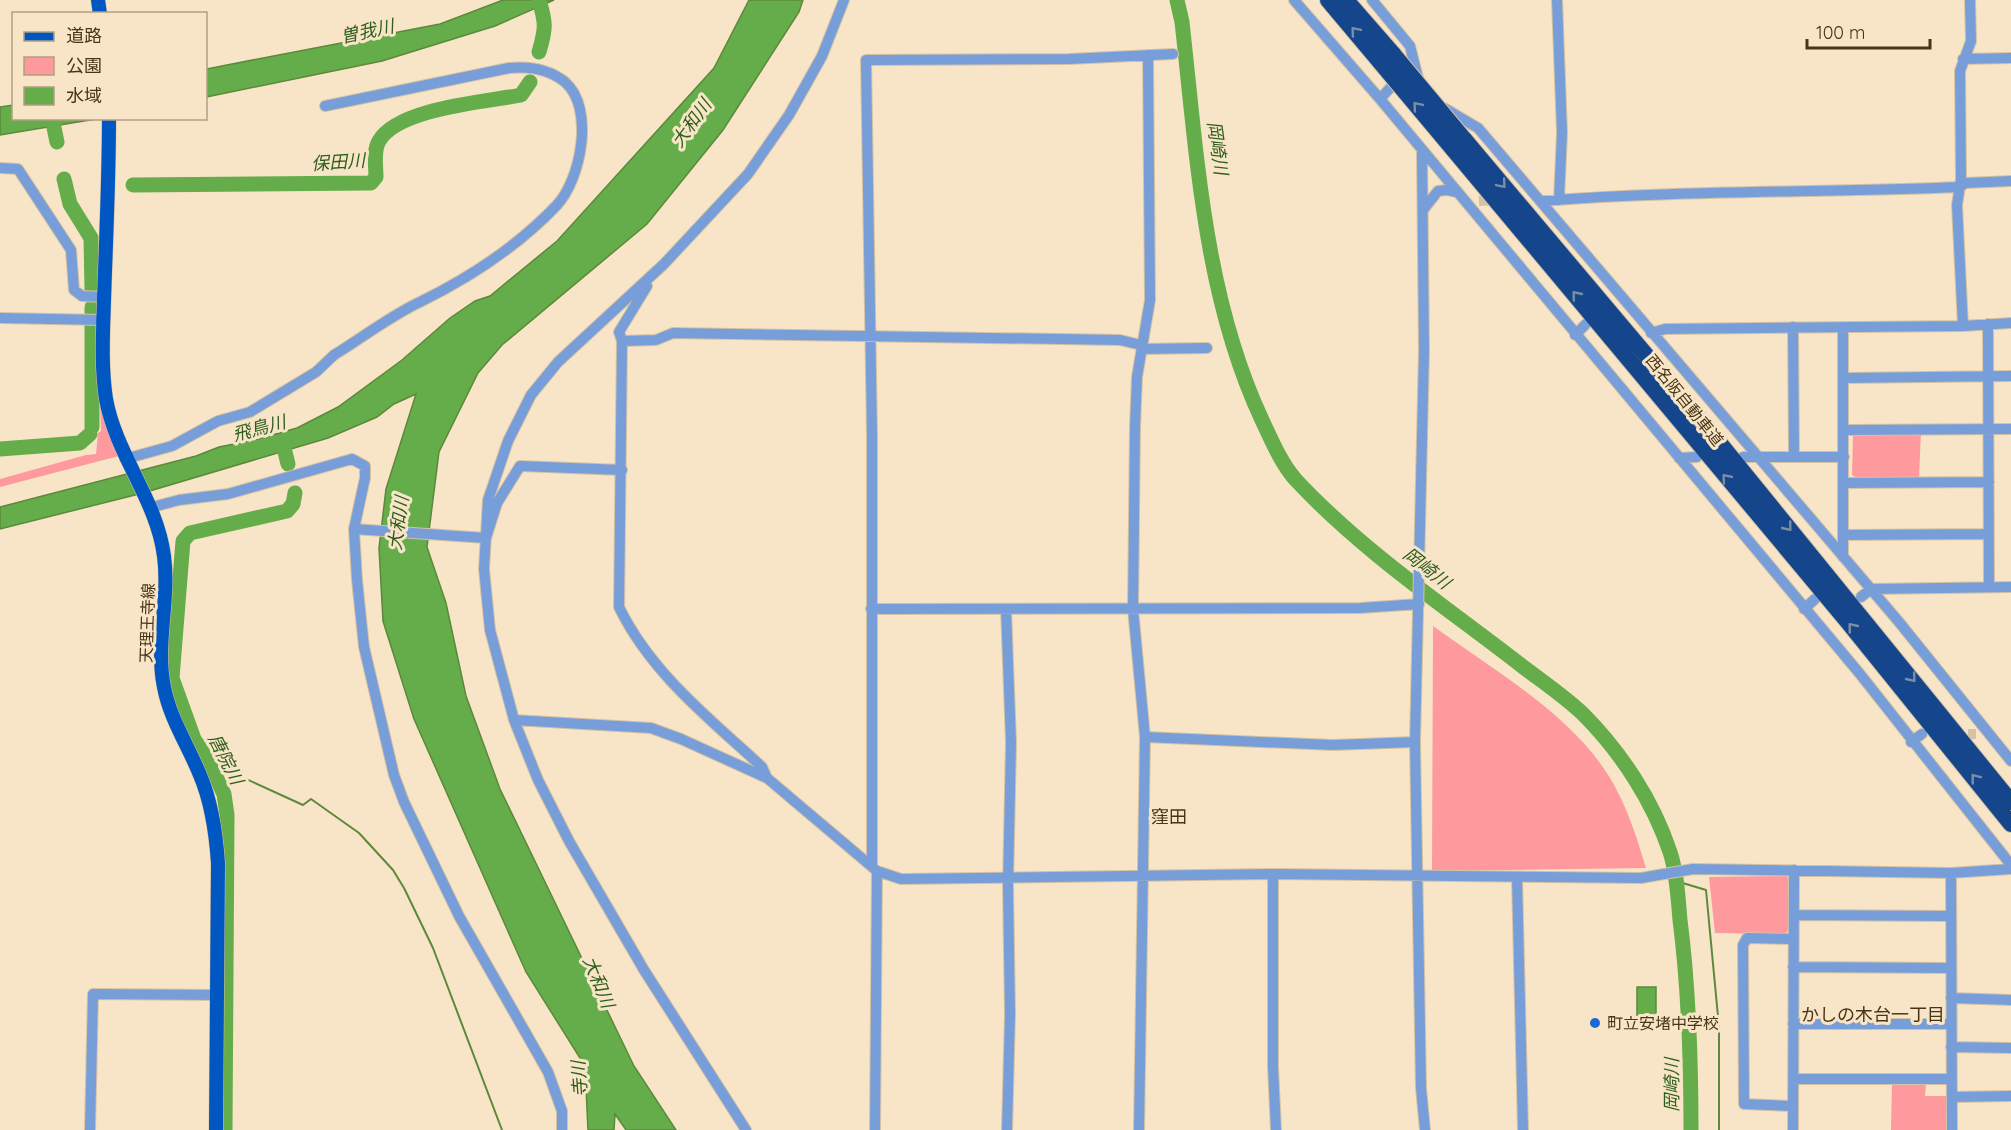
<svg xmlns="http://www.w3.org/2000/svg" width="2011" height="1130" viewBox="0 0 2011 1130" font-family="Quicksand,'Noto Sans JP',sans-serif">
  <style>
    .green { fill: #fe9a9d }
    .water { fill: #64ad4a; stroke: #5c893a; stroke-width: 1.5 }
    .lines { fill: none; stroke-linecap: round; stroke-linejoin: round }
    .stream { stroke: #5c893a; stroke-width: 2 }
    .river { stroke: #64ad4a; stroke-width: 15 }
    .minor-tunnel { stroke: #d5c2a4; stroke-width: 10; stroke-dasharray: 10 5; stroke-linecap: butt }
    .minor-casing { stroke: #d5c2a4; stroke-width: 12 }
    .major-casing { stroke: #d5c2a4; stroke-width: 15 }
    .highway-casing { stroke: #d5c2a4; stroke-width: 18 }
    .minor { stroke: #779ed8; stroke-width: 10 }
    .major { stroke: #0157c2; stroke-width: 14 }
    .highway { stroke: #15468c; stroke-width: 16 }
    .highway-bridge-casing { stroke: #d5c2a4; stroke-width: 18; stroke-linecap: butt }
    .highway-bridge { stroke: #15468c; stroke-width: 16 }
    .oneway { stroke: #7b8ea7 }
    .poi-dot { fill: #1d69d4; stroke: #f8e5c8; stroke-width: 2 }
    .labels { text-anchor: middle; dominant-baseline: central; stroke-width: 6; stroke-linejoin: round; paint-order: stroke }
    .street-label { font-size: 16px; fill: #483515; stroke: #f8e5c8 }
    .poi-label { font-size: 16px; fill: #483515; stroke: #f8e5c8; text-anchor: start }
    .water-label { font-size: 18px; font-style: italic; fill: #2e5e1c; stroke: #f8e5c8 }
    .neighbourhood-label { font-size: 18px; fill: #483515; stroke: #f8e5c8 }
  </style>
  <rect width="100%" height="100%" fill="#f8e5c8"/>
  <path class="green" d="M99 376 119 456 0 487V479L86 455 96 454 98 433 101 431Z
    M1921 432 1919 478H1857L1852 475 1853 434Z
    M1433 626C1488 666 1560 708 1600 763 1623 794 1635 831 1646 868L1432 871Z
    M1787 876 1789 880 1790 928 1785 934 1715 933 1709 877Z
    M1892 1084 1926 1085 1925 1096H1947L1946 1130H1891Z"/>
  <path class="water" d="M503 0H554L495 26 382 61 206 97V69L440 24Z
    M749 0H803L799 12 723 130 647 224 502 345 478 373 439 452 427 547 446 603 466 696 500 789 634 1066 676 1130H626L615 1114 614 1130H588L585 1066 526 972 414 719 383 621 379 548 386 489 416 394 394 404 377 417 328 438 143 493 0 529V507L196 456 219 447 254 440 297 428 338 407 402 360 450 318 475 301 490 296 557 241 714 68Z
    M13 105 14 118 96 119 0 135V107Z
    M1637 987H1656V1018H1637Z"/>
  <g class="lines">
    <path class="stream" d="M209 762 303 805 311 799 359 833 393 870 404 888 433 948 502 1130
      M1676 881 1706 890 1719 1027V1130"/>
    <path class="river" d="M539 0C546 23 546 28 539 52
      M1177 0 1182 22C1197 156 1204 296 1262 420 1271 439 1281 463 1295 479 1362 551 1446 607 1522 666 1543 682 1564 696 1583 714 1621 752 1653 801 1670 852 1677 873 1678 898 1680 920 1689 990 1691 1059 1691 1130
      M52 118 57 142
      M64 179 70 204 91 238 92 290
      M133 185 371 183 376 177C376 166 373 151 379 141 398 108 486 102 521 95L530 82
      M92 307V427
      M283 444 288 464
      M0 449 80 443 90 434
      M225 1130 227 815 224 794 209 762 194 739 172 678 183 541 190 533 287 511 293 504 295 493"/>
    <path class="minor-tunnel" d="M1479 201 1497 200
      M1953 734H1976"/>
    <g class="minor-casing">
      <path id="minor" d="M1294 0 1380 99 1860 674 2011 865
        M1372 0 1410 46 1418 78
        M1557 0 1562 133 1559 200
        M1963 59 2011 58
        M1380 99 1400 77
        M1444 108 1478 128 1899 622 2011 761
        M1422 153 1424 351 1415 742 1421 1088 1425 1130
        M0 168 18 169 71 250 74 290 82 296 104 297
        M1541 201C1681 190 1821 193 1960 187L1965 183 2011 181
        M1423 210 1438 191 1447 190 1456 192
        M647 286 619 332 622 341 619 607C651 673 709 718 762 767L767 778
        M0 318 103 320
        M1988 324 1989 587
        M1963 326 1957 205 1961 179 1960 71 1971 41 1970 0
        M1793 327 1794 456
        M1651 333 1665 329 1963 326 2011 323
        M1575 335 1586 324
        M622 341 656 340 673 333 1120 340 1141 345
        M1141 349 1207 348
        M1844 378 2011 376
        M1844 430 2011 429
        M1743 457H1844
        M1679 458 1697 457
        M125 459 172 446 218 421 250 412 316 372 334 355C362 338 390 316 420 302 469 278 519 245 557 205 581 179 595 108 565 82 549 69 529 66 509 68L325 106
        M1844 483 1989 482
        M149 508 179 500 228 494 352 459 365 466V478L354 529 357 580 364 647 394 775 404 802 459 916 548 1072 562 1111V1130
        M354 529 486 538 497 503 520 466 622 470
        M1843 535 1988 534
        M1843 557V327
        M1861 597 1871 589 2011 587
        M871 609 1360 608 1419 604
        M1006 609 1011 742 1008 886 1010 1014 1007 1130
        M1804 609 1815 599
        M514 720 651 728 681 739 767 778 877 871 901 879 1273 874 1641 878 1693 869 1951 873 2011 869
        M1145 737 1333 745 1415 742
        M1911 742 1922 734
        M872 866V436L866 60 1069 59 1173 54
        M1951 873 1952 1130
        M1273 874V1067L1276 1130
        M1517 878 1523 1130
        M1794 915 1951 916
        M1793 967 1951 968
        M1951 998 2011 1000
        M1793 1024H1951
        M1951 1047 2011 1048
        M1793 1079H1951
        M1952 1097 2011 1096
        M1792 1106 1744 1104 1743 945 1747 938 1793 939
        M90 1130 93 994 217 995
        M746 1130 644 970 569 841 538 780 514 720 490 630 484 569 488 500 508 441 531 395 558 362 664 264 748 174 789 115 822 56 844 0
        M875 1130 877 871
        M1139 1130 1145 737 1133 609 1135 427 1137 377 1150 300 1148 55
        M1793 1130 1794 870"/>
    </g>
    <g class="major-casing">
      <path id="major" d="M98 0 100 14
        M109 118C109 179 106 239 104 300 103 332 101 367 106 399 116 455 157 500 164 556 170 600 155 643 164 687 170 719 188 745 200 775 212 803 216 833 218 863L216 1130"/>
    </g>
    <g class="highway-casing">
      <path id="highway" d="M1328 0 1381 63
        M1346 0 1394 55
        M1464 139 1700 419 2011 802
        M1453 149 1848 622 2011 824"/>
    </g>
    <use href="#minor" class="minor"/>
    <use href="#major" class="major"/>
    <use href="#highway" class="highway"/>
    <g class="highway-bridge-casing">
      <path id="highway-bridge" d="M1394 55 1464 139
        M1381 63 1453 149"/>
    </g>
    <use href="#highway-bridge" class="highway-bridge"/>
  </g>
  <defs><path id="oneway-chevron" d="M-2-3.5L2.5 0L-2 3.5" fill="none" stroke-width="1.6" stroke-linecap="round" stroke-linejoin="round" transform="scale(1.5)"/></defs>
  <g class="oneway">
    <use href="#oneway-chevron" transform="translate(1355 31) rotate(-130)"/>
    <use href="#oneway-chevron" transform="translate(1417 106) rotate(-130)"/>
    <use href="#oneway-chevron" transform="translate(1502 184) rotate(50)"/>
    <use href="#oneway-chevron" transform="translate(1576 295) rotate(-129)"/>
    <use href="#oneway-chevron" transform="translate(1726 478) rotate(-130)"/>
    <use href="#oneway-chevron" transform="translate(1788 527) rotate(51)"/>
    <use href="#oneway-chevron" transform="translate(1852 627) rotate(-129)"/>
    <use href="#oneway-chevron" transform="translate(1912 678) rotate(51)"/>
    <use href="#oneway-chevron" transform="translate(1975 778) rotate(-128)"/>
  </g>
  <circle class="poi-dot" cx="1595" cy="1023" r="6"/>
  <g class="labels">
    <g class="street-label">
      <text transform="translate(1685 400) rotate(51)">西名阪自動車道</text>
      <text transform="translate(147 623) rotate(-88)">天理王寺線</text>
    </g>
    <g class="poi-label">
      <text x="1607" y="1023">町立安堵中学校</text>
    </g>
    <g class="water-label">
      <text transform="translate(367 31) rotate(-12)">曽我川</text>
      <text transform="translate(691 123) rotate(-54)">大和川</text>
      <text transform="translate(1218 148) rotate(82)">岡崎川</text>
      <text transform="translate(338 162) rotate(-4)">保田川</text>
      <text transform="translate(259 428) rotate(-15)">飛鳥川</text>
      <text transform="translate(398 523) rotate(-82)">大和川</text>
      <text transform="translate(1427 568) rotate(38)">岡崎川</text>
      <text transform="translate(226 759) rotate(63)">唐院川</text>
      <text transform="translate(599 982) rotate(68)">大和川</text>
      <text transform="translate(579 1079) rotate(-94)">寺川</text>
      <text transform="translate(1671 1085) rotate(-90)">岡崎川</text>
    </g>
    <g class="neighbourhood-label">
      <text x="1169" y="816">窪田</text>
      <text x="1873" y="1014">かしの木台一丁目</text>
    </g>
  </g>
  <rect x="12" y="12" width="195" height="108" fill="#f8e5c8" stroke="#b29f80" stroke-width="1.5"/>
  <rect x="24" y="32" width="30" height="9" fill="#0157c2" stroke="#b29f80" stroke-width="1.5"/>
  <text x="66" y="42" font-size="18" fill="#483515">道路</text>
  <rect x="24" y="57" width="30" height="18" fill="#fe9a9d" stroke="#b29f80" stroke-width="1.5"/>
  <text x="66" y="72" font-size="18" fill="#483515">公園</text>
  <rect x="24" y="87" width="30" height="18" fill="#64ad4a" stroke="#b29f80" stroke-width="1.5"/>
  <text x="66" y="102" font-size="18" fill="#483515">水域</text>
  <path d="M1807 39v9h123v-9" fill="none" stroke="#483515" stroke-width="3"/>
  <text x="1816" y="39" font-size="18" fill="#483515" stroke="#f8e5c8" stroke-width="4.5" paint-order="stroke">100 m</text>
</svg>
